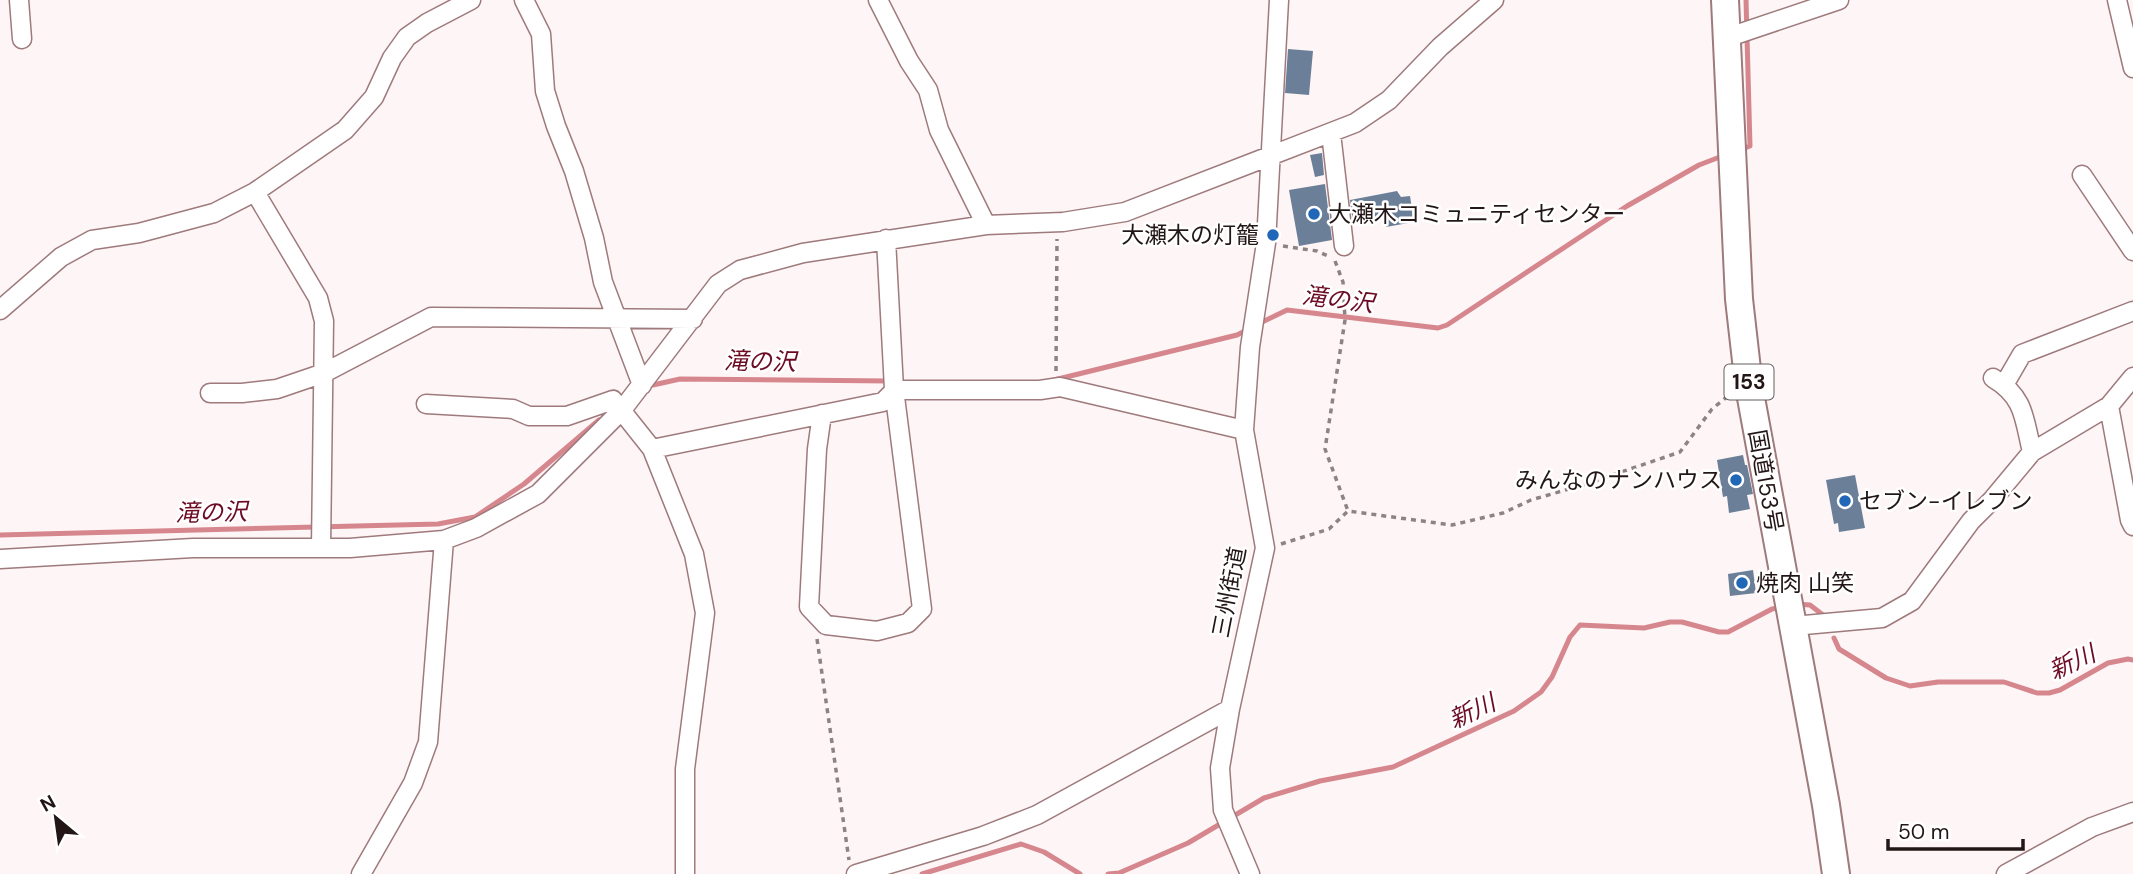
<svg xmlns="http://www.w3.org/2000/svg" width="2133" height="874" viewBox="0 0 2133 874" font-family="'DM Sans','Noto Sans JP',sans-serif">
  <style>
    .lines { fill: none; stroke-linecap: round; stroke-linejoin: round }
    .stream { stroke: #d6878d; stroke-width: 5 }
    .building { fill: #6b7f98 }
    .minor-casing { stroke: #9e7a7c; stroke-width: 21 }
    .highway-casing { stroke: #9e7a7c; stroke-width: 30 }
    .path { stroke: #8e8384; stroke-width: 3.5; stroke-dasharray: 5 5; stroke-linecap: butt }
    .minor { stroke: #fff; stroke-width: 18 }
    .highway { stroke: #fff; stroke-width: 26 }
    .poi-dot { fill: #2067b7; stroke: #fff; stroke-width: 2.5 }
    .labels { text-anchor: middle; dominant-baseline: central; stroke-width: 5; stroke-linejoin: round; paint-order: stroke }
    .shield { fill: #fff; stroke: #655c5d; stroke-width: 2 }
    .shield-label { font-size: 21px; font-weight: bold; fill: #231617 }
    .poi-label { font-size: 23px; fill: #231617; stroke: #fff; text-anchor: start }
    .street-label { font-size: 23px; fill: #231617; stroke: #fff }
    .water-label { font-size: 24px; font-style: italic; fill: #6c0b23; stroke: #fff }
  </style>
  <rect width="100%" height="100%" fill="#fef5f6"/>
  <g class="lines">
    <path class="stream" d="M1740 150 1750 146 1746 0
      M1256 325 1287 310 1438 328 1447 325 1627 206 1699 165 1725 155
      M1054 380 1237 335 1247 330
      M653 385 680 379 890 381
      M0 535 438 524 475 517 524 484 599 420
      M1796 604 1810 605 1823 615
      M1834 638 1839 649 1886 678 1910 686 1938 682H2004L2037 693H2049L2060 690 2108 663 2128 659 2133 660
      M922 874 1021 844 1044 852 1080 874
      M1108 874 1119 873 1188 843 1264 798 1320 781 1393 767 1514 711 1541 692 1552 677 1570 637 1580 625 1644 628 1670 622H1682L1719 632H1728L1772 609 1783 607"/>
  </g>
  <path class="building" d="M1288 49 1313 51 1309 95 1285 93Z
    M1322 153 1324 175 1315 177 1310 155Z
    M1325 184 1332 240 1299 246 1289 190Z
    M1397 191 1401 197 1410 196 1414 222 1386 227 1384 217 1353 223 1350 200Z
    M1743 455 1745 465H1747L1753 494 1747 495 1750 509 1729 513 1727 496 1723 497 1717 460Z
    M1855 475 1865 528 1839 532 1838 523 1834 524 1826 480Z
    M1753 570 1756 593 1730 596 1728 574Z"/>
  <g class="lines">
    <g class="minor-casing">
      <path id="minor" d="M19 0 22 39
        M524 0 541 34 545 91 556 126 574 171 594 238 603 282 642 385
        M878 0 909 61 928 90 939 130 986 225
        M2117 0 2133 68
        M1726 38 1839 0
        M1331 133 1344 246
        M2082 175 2133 251
        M255 192 318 298 324 321 321 548
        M0 310 61 257 92 240 139 233 214 213 255 192 345 130 374 97 392 58 407 37 427 23 471 0
        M1993 378C2025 397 2024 419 2032 452
        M2004 385 2022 354 2133 311
        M210 393H242L277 389 324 373 431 317 693 319
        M426 404 513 409 529 416H567L613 400 652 449 694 554 705 613 685 769V874
        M2109 406 2130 520 2133 526
        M822 414 817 449 809 607 826 625 877 631 908 623 922 609 894 389 886 239
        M652 449 883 402 895 390H1040L1060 387 1244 430
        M0 559 193 548H350L444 540 476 528 538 494 622 410 718 284 740 270 803 253 986 225 1063 222 1125 212 1355 123 1389 100 1440 47 1494 0
        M1793 626 1882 618 1912 601 1971 521 1992 500 2032 452 2109 406 2133 377
        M361 874 413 783 428 742 444 540
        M856 874 983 836 1037 815 1230 709
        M1250 874 1223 810 1220 768 1230 709 1265 548 1244 430 1250 347 1266 243 1279 0
        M2006 874 2092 827 2133 812"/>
    </g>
    <g class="highway-casing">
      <path id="highway" d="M1725 0 1739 299 1749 387 1826 805 1836 874"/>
    </g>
    <path class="path" d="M1283 246 1317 251 1330 257
      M1335 261 1343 282 1345 320 1325 449 1348 511
      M1056 371 1057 239
      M1281 544 1329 529 1348 511 1452 525 1503 513 1531 500 1586 484 1680 452 1712 409 1728 396
      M817 639 849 860"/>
    <use href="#minor" class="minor"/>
    <use href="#highway" class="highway"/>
  </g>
  <g class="poi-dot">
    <circle cx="1314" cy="214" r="7"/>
    <circle cx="1273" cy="235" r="7"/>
    <circle cx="1736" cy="480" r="7"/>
    <circle cx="1845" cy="501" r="7"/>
    <circle cx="1742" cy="583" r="7"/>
  </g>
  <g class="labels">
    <rect class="shield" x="1724.5" y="364.5" width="49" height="35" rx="5"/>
    <g class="shield-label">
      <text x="1749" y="382">153</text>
    </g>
    <g class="poi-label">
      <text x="1328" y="214">大瀬木コミュニティセンター</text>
      <text x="1259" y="235" text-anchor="end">大瀬木の灯籠</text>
      <text x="1722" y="480" text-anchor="end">みんなのナンハウス</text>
      <text x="1859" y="501">セブン-イレブン</text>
      <text x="1756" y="583">焼肉 山笑</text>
    </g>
    <g class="street-label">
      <text transform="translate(1766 481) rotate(80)">国道153号</text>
      <text transform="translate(1229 592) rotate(-79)">三州街道</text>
    </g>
    <g class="water-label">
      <text transform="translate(1338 299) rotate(7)">滝の沢</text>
      <text transform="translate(760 361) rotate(1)">滝の沢</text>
      <text transform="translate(211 512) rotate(-1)">滝の沢</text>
      <text transform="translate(2072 662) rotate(-25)">新川</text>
      <text transform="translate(1472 711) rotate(-25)">新川</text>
    </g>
  </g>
  <g transform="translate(56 818) rotate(331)" stroke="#ffffff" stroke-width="5" paint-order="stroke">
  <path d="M0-5L12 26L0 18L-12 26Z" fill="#231617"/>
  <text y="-10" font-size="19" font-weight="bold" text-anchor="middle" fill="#231617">N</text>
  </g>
  <path d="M1888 839v10h135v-10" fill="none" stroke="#231617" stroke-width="3.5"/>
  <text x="1898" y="839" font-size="21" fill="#231617" stroke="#ffffff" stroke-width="5" paint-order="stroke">50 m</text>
</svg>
